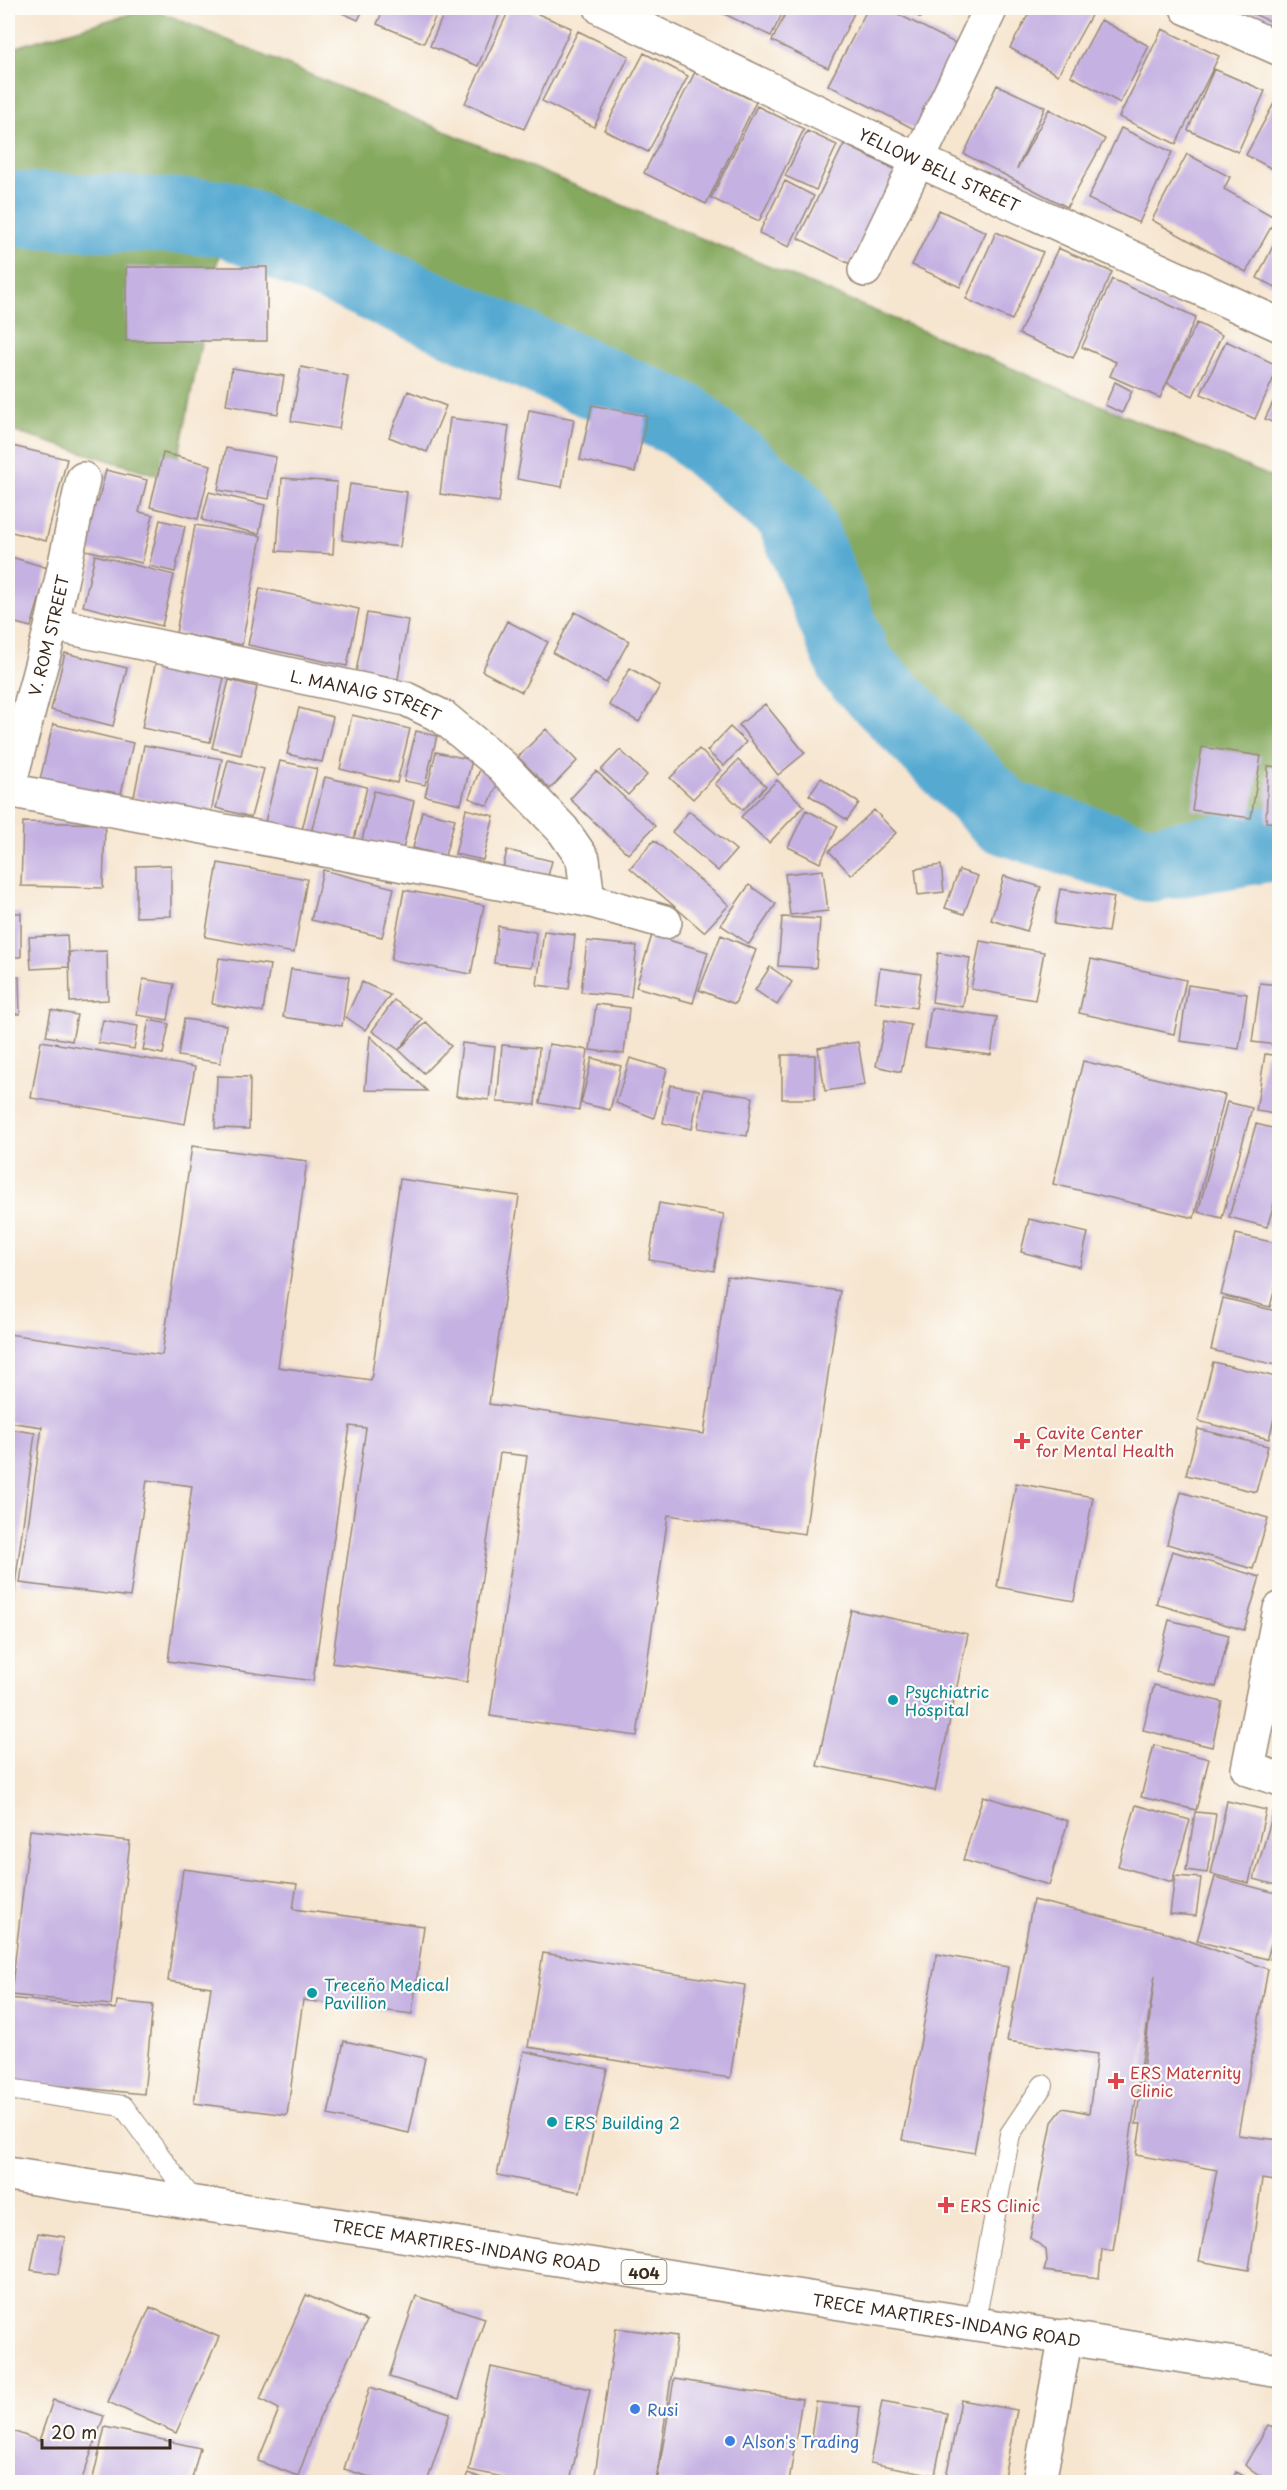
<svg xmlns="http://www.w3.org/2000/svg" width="1287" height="2490" viewBox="0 0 1287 2490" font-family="'Playpen Sans',sans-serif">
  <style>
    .forest { fill: #85a95e; stroke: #606a3e; stroke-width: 1.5 }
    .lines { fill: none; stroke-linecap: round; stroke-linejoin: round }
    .river { stroke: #57aad2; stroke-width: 76 }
    .building { fill: #c5b1e2 }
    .service-casing { stroke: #988876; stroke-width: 22 }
    .minor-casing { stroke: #988876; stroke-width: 36 }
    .primary-casing { stroke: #988876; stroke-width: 36 }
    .service { stroke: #fff; stroke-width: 20 }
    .minor { stroke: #fff; stroke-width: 33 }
    .primary { stroke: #fff; stroke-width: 33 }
    .health-dot { fill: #e0444e; stroke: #fdfcf7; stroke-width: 2 }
    .culture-dot { fill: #0f9aa8; stroke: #fdfcf7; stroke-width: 2 }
    .shop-dot { fill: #3f7fe0; stroke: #fdfcf7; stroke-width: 2 }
    .labels { text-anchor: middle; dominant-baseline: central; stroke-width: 4.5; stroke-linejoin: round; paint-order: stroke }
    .shield { fill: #fdfcf7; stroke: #75695f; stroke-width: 1.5 }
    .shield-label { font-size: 15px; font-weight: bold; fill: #3b2a1e }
    .street-label { font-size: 16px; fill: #3b2a1e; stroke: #fdfcf7 }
    .health-label { font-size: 16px; fill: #be3a42; stroke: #fdfcf7; text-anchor: start }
    .culture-label { font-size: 16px; fill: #0d838f; stroke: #fdfcf7; text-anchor: start }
    .shop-label { font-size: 16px; fill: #366cbe; stroke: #fdfcf7; text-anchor: start }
  </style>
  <rect width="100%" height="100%" fill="#fdfcf7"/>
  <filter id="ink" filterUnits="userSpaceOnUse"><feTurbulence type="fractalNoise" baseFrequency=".0167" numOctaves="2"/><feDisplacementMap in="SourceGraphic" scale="12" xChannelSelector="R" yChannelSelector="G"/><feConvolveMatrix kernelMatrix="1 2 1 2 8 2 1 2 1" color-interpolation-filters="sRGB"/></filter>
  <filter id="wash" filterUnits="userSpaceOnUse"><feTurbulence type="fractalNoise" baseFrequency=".008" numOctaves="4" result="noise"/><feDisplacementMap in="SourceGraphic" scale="24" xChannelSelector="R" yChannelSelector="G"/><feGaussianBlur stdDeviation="1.35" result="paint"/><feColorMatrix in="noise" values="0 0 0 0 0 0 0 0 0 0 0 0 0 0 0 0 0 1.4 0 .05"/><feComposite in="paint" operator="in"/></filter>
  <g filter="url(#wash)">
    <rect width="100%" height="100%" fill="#f6e5cf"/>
    <path class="forest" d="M151 8 1279 480V840L1149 864 1003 816 856 667 792 512 684 421 226 218 174 480 8 430V51L25 44Z"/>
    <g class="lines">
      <path class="river" d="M8 209 226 218 684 421 792 512 856 667 1003 816 1149 864 1280 842"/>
    </g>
    <g id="blocks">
      <path class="building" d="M331 8H364L358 20Z
        M384 8H439L424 43 377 24Z
        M446 8H502L478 66 430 46Z
        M510 8H524L571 28 524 129 465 103Z
        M725 8H785L771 36 722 13Z
        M788 8H848L855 11 828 68 772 41Z
        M868 8H886L959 45 916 130 828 85Z
        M900 8H926L921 18Z
        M1032 8 1094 10 1058 75 1010 48Z
        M1241 8H1280V26Z
        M1101 20 1149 46 1120 103 1071 76Z
        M1162 29 1219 56 1176 144 1119 117Z
        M578 31 629 56 594 127 542 101Z
        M644 53 688 76 648 152 604 130Z
        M1214 69 1265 91 1238 152 1188 130Z
        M695 72 756 102 706 204 644 173Z
        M997 85 1045 107 1017 169 1049 109 1105 139 1067 207 964 154Z
        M1278 96H1280V173L1246 155Z
        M757 106 804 129 759 221 711 198Z
        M1121 128 1172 152 1139 223 1088 199Z
        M807 131 837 145 816 190 785 176Z
        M844 144 896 170 850 264 798 238Z
        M1187 154 1230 177 1224 189 1276 218 1246 272 1152 220Z
        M785 181 814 196 789 247 759 233Z
        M939 210 986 232 960 287 912 265Z
        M996 232 1043 252 1012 320 966 299Z
        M1280 232V289L1257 278Z
        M1058 248 1112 272 1073 358 1019 334Z
        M126 267H267V341H126Z
        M1112 279 1196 317 1160 398 1110 376 1116 362 1082 347Z
        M1197 323 1222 335 1193 396 1167 383Z
        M1226 341 1279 366 1255 419 1201 394Z
        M301 367 348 376 339 429 291 421Z
        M232 368 284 376 278 414 226 405Z
        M1115 382 1132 391 1122 413 1105 405Z
        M1280 387V426L1265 419Z
        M408 391 446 406 427 452 389 437Z
        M592 405 647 416 635 472 580 460Z
        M529 410 574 419 562 487 517 479Z
        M450 418 509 426 499 502 440 494Z
        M8 445 67 459 46 541 8 531Z
        M226 448 276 457 269 499 218 490Z
        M163 453 211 465 198 519 150 507Z
        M106 470 147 480 139 512 153 515 142 563 81 549 93 501 98 502Z
        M282 478 337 482 333 554 277 551Z
        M350 484 407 492 400 547 342 540Z
        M209 492 265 505 259 534 202 520Z
        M160 520 185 526 175 572 149 566Z
        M195 525 261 536 242 645 176 633Z
        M95 555 174 575 162 626 83 606Z
        M8 556 48 568 31 627 8 621Z
        M260 588 359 609 347 666 248 645Z
        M575 612 629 641 606 683 553 653Z
        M367 613 408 620 398 679 356 672Z
        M507 621 548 642 522 692 482 671Z
        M65 653 127 668 113 726 51 710Z
        M156 660 225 673 210 742 142 728Z
        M630 668 660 686 639 722 609 705Z
        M229 680 257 687 241 755 212 748Z
        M765 704 805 753 778 775 739 725Z
        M299 708 333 717 322 762 287 754Z
        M352 715 410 729 397 783 340 769Z
        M53 724 133 743 119 802 39 784Z
        M730 727 746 742 724 766 707 751Z
        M546 729 577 761 550 789 518 757Z
        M416 731 437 736 425 785 404 781Z
        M144 745 222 759 211 812 134 797Z
        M1202 747 1261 756 1251 818 1192 810Z
        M699 749 721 770 693 799 670 778Z
        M620 750 647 775 628 795 601 770Z
        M436 752 472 760 461 804 425 796Z
        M228 760 264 769 251 817 216 808Z
        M738 760 766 786 743 810 715 784Z
        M280 761 317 769 301 834 264 826Z
        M1268 766 1280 767V823L1266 822Z
        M480 769 500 778 488 806 469 798Z
        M596 771 655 826 628 854 570 799Z
        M325 777 367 787 353 843 311 833Z
        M821 778 859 803 847 820 809 795Z
        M777 780 804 806 769 843 741 817Z
        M374 791 414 801 403 849 362 840Z
        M466 809 494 816 483 860 455 854Z
        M806 810 838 826 820 863 788 847Z
        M874 810 896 833 851 875 829 851Z
        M422 811 455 819 445 856 413 848Z
        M689 811 736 850 718 871 672 832Z
        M23 822 105 824 103 888 21 886Z
        M654 840 729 905 704 932 630 868Z
        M507 850 552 861 546 883 502 873Z
        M218 863 307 879 294 953 205 937Z
        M171 865V916L136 917V866Z
        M941 865 944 892 918 895 915 869Z
        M323 870 394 888 382 937 311 920Z
        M823 870 828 911 790 915 785 874Z
        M959 870 978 876 964 914 945 908Z
        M1004 876 1041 887 1027 931 991 920Z
        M749 885 776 904 749 944 721 925Z
        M1060 889 1114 897 1108 932 1054 924Z
        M404 890 484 905 471 974 391 960Z
        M8 913H21V957H8Z
        M782 917 820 919 816 968 778 966Z
        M498 926 536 932 532 967 494 963Z
        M544 931 575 935 569 989 537 985Z
        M67 935 69 967 31 969 29 937Z
        M652 935 708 952 693 1003 636 987Z
        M721 935 756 950 735 1004 699 990Z
        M587 941 637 946 631 997 581 992Z
        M980 941 1044 952 1035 1000 971 989Z
        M107 951 108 1000 70 1002 69 952Z
        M938 953 970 958 963 1007 932 1002Z
        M219 958 270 965 263 1012 212 1004Z
        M1091 959 1186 980 1174 1034 1079 1013Z
        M770 967 792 982 777 1005 755 990Z
        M880 968 921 974 916 1008 875 1002Z
        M291 969 349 977 342 1026 283 1017Z
        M8 977H19L20 1014H8Z
        M143 979 174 984 168 1020 137 1015Z
        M362 982 390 995 365 1030 346 1017Z
        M1260 983 1280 985V1045L1252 1042Z
        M1188 985 1247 994 1239 1049 1180 1041Z
        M394 1000 422 1019 399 1050 426 1022 451 1046 424 1073 399 1050 372 1031Z
        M596 1004 629 1008 624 1054 590 1050Z
        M931 1008 997 1017 991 1055 925 1047Z
        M51 1010 77 1015 72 1041 46 1036Z
        M184 1019 226 1025 220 1063 178 1056Z
        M103 1020 138 1026 134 1049 98 1043Z
        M149 1020 169 1024 163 1054 143 1050Z
        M885 1020 911 1025 901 1072 876 1066Z
        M370 1036 427 1091 365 1090Z
        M41 1041 195 1067 185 1124 31 1098Z
        M858 1042 865 1085 825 1091 818 1048Z
        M462 1043 495 1047 489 1100 456 1096Z
        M549 1044 588 1050 579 1110 540 1103Z
        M502 1045 539 1048 535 1105 497 1102Z
        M1265 1054 1280 1056V1115L1256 1111Z
        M782 1055H815V1099H782Z
        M592 1058 621 1066 610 1110 581 1103Z
        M630 1058 667 1069 654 1118 616 1103Z
        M1083 1061 1225 1095 1194 1218 1053 1184Z
        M217 1076 250 1077 249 1129 215 1128Z
        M670 1085 699 1090 692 1129 663 1123Z
        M704 1089 753 1097 747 1136 698 1128Z
        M1227 1102 1252 1108 1222 1218 1198 1212Z
        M1256 1124 1280 1130V1184L1267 1227 1229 1217Z
        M192 1146 307 1161 278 1367 371 1380 400 1179 519 1196 489 1404 704 1434 727 1276 840 1291 805 1534 668 1515 637 1736 490 1716 527 1456 500 1453 467 1682 332 1663 366 1428 350 1426 313 1681 168 1661 192 1486 147 1480 130 1597 20 1583 42 1427 8 1422V1334L162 1355Z
        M659 1203 724 1214 714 1271 649 1260Z
        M1029 1219 1088 1233 1080 1267 1021 1252Z
        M1236 1234 1280 1244V1269L1270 1307 1221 1295Z
        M1223 1298 1280 1312V1366L1211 1350Z
        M1213 1362 1280 1378V1394L1269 1439 1198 1421Z
        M8 1429 35 1433 9 1631H8Z
        M1198 1429 1268 1446 1256 1492 1186 1475Z
        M1016 1483 1093 1497 1074 1601 997 1587Z
        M1181 1492 1268 1518 1253 1569 1167 1544Z
        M1172 1551 1260 1577 1244 1630 1156 1604Z
        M851 1610 968 1634 935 1791 817 1766Z
        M1169 1620 1229 1635 1216 1687 1156 1672Z
        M1154 1685 1222 1702 1212 1747 1143 1730Z
        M1154 1745 1209 1759 1196 1810 1141 1797Z
        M983 1796 1068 1821 1049 1885 963 1860Z
        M1227 1801 1266 1810 1249 1883 1211 1874Z
        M1276 1803 1280 1804V1886L1254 1879Z
        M1136 1805 1190 1820 1172 1882 1118 1866Z
        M1195 1812 1216 1814 1207 1873 1186 1870Z
        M30 1830 130 1841 111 2005 11 1995Z
        M183 1869 297 1884 293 1909 424 1926 412 2014 303 2000 287 2115 194 2103 211 1987 168 1981Z
        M1175 1876 1201 1878 1196 1916 1170 1914Z
        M1215 1877 1280 1894V1913L1267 1959 1197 1941Z
        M1033 1900 1162 1931 1268 1969 1238 2135 1280 2140V2182L1262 2179 1249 2270 1199 2261 1217 2170 1136 2155 1141 2124H1136L1155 1975 1113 2251 1102 2249 1099 2278 1044 2271 1047 2261 1046 2249 1030 2238 1052 2122 1063 2108 1089 2113 1097 2054 1007 2041Z
        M1279 1934H1280V1963L1270 1959Z
        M543 1953 745 1985 730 2078 528 2047Z
        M937 1954 1008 1967 974 2153 902 2140Z
        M8 1998 116 2009 117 2001 153 2005 144 2094 8 2081Z
        M344 2041 425 2058 409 2133 328 2115Z
        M524 2051 607 2069 580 2192 497 2175Z
        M38 2233 65 2237 58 2274 31 2270Z
        M306 2295 367 2321 319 2419 298 2476 258 2461 279 2409 260 2399Z
        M416 2296 485 2318 459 2399 389 2377Z
        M150 2307 219 2337 176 2433 108 2402Z
        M616 2328 677 2336 656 2482H594Z
        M491 2367 590 2389 570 2482H527L469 2470Z
        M674 2379 802 2399 789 2482H657Z
        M370 2387 450 2413 427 2482H385L344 2469Z
        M53 2400 104 2416 81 2482H8V2429L39 2441Z
        M961 2400 1017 2410 1003 2482H945Z
        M882 2401 947 2413 935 2475 870 2463Z
        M816 2402 860 2407 856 2441 811 2437Z
        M1268 2425 1280 2430V2482H1269L1245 2465Z
        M105 2427 200 2448 191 2482H92Z
        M1236 2472 1256 2482H1231Z
        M468 2473 491 2482H464Z"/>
    </g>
  </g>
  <g filter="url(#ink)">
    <use href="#blocks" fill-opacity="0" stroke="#988876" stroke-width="1.5"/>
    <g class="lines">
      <g class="service-casing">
        <path id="service" d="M8 2089 123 2106 194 2202
          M975 2322 1010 2134 1043 2085"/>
      </g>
      <g class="minor-casing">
        <g id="minor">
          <path id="s1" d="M601 8 918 160 1280 325"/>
          <path d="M1187 8 1280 49"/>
          <path d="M865 270 991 8"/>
          <path id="s2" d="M52 624 406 699 443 717 501 765 563 830 583 859 588 900"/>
          <path id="s3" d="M8 789 52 624 83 479"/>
          <path d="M8 790 588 900 665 922"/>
          <path d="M1280 1609 1248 1769 1280 1779"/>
          <path d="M1039 2482 1066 2336"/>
        </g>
      </g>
      <g class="primary-casing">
        <g id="primary">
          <path id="s4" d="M8 2174 1280 2371"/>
        </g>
      </g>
      <use href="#service" class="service"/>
      <use href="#minor" class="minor"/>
      <use href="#primary" class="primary"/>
    </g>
  </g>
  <g class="health-dot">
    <path d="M1019 1432h6v6h6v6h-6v6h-6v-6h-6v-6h6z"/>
    <path d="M1113 2072h6v6h6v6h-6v6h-6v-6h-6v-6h6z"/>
    <path d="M943 2196h6v6h6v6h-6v6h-6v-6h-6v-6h6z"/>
  </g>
  <g class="culture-dot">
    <circle cx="893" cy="1700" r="6"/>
    <circle cx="312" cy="1993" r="6"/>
    <circle cx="552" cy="2122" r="6"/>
  </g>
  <g class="shop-dot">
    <circle cx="635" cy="2409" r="6"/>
    <circle cx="730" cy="2441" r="6"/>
  </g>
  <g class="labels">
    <rect class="shield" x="621.5" y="2260" width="45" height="24" rx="4.5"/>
    <g class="shield-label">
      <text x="644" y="2272">404</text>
    </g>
    <g class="street-label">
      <text stroke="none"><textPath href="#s1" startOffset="375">YELLOW BELL STREET</textPath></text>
      <text stroke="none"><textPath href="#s3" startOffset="159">V. ROM STREET</textPath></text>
      <text stroke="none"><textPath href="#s2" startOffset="322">L. MANAIG STREET</textPath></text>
      <text stroke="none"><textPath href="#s4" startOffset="464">TRECE MARTIRES-INDANG ROAD</textPath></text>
      <text stroke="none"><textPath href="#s4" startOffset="950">TRECE MARTIRES-INDANG ROAD</textPath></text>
    </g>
    <g class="health-label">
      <text x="1036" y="1432">Cavite Center<tspan x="1036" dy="18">for Mental Health</tspan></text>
      <text x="1130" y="2072">ERS Maternity<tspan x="1130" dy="18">Clinic</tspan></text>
      <text x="960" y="2205">ERS Clinic</text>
    </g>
    <g class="culture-label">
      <text x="905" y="1691">Psychiatric<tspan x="905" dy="18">Hospital</tspan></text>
      <text x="324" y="1984">Treceño Medical<tspan x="324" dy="18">Pavillion</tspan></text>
      <text x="564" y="2122">ERS Building 2</text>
    </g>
    <g class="shop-label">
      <text x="647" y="2409">Rusi</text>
      <text x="742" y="2441">Alson's Trading</text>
    </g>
  </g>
  <rect width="1287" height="2490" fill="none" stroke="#fdfcf7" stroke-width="30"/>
  <path d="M42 2439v9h128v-9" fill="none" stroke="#3b2a1e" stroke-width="3"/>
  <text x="51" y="2439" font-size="18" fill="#3b2a1e" stroke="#fdfcf7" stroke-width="4.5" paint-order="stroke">20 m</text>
</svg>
